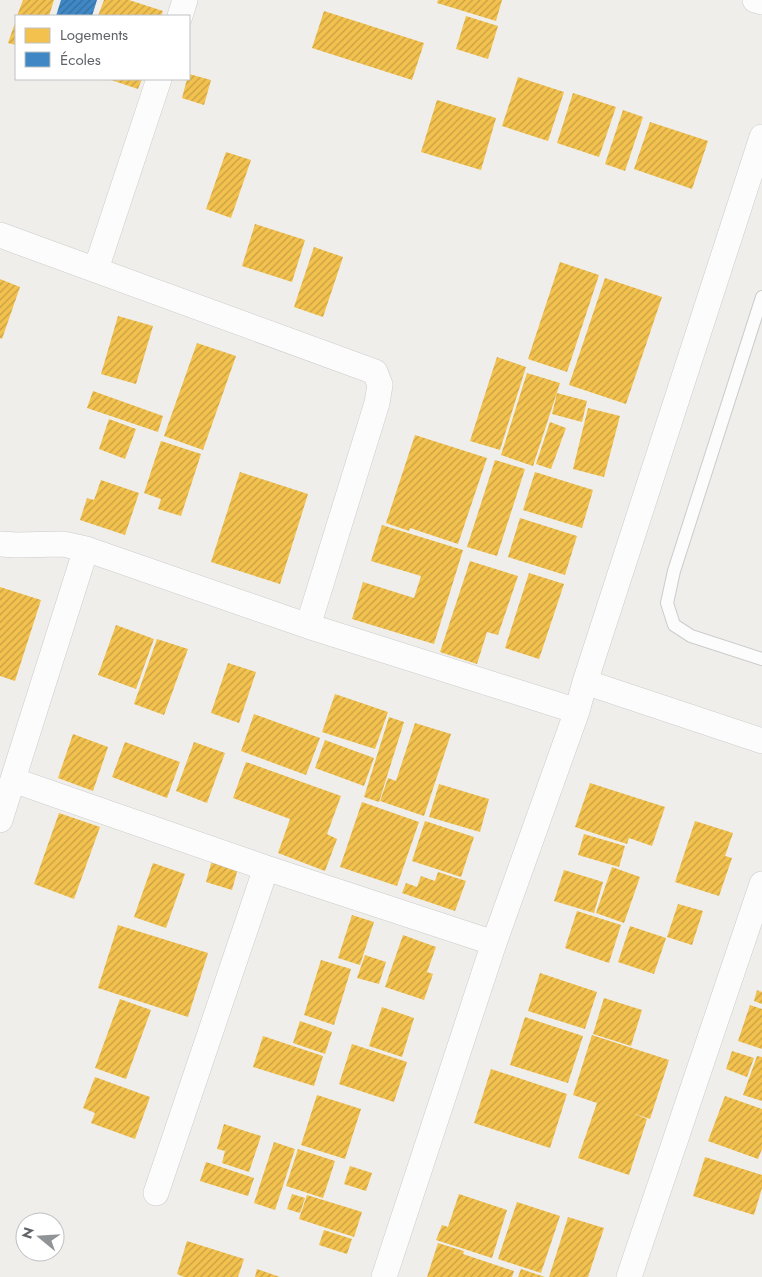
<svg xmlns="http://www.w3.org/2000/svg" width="762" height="1277" viewBox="0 0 762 1277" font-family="Jost,sans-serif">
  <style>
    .homes { fill: url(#homes-hatch) }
    .schools { fill: url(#schools-hatch) }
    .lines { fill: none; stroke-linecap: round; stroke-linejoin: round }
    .service-casing { stroke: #cbcccc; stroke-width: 14 }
    .minor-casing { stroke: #cbcccc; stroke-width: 26 }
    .service { stroke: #fdfcfc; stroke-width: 12 }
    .minor { stroke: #fdfcfc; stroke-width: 25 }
  </style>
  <defs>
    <pattern id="homes-hatch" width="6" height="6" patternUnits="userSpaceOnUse" patternTransform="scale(1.25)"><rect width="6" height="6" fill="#f2c14e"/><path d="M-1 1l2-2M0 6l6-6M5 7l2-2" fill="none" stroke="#c7a045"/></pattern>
    <pattern id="schools-hatch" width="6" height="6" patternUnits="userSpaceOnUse" patternTransform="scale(1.25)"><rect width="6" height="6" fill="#3f88c5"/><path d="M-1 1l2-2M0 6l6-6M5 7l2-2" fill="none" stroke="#366e9c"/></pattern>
  </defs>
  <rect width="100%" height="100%" fill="#efeeea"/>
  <path class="homes" d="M23 0H54L49 16H17Z
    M104 0H129L163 11 161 16H98Z
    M438 0H502L496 21 437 3Z
    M324 11 424 43 412 80 312 48Z
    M466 16 498 26 488 59 456 49Z
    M16 20V45L8 43Z
    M189 74 211 80 204 105 182 98 187 79H189Z
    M518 77 564 92 548 141 502 126Z
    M108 79H142L138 89Z
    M573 93 616 107 599 157 557 143Z
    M437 100 496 118 481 170 421 152Z
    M623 110 643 117 625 171 605 164Z
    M650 122 708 141 692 189 634 169Z
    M226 152 251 160 231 218 206 209Z
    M255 224 305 240 292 282 242 266Z
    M314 247 343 257 323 317 294 307Z
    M560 262 599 275 567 372 528 359Z
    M605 278 662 297 626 404 569 385Z
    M0 279 20 287 2 339 0 338Z
    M118 316 153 326 136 384 101 374Z
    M197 343 236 356 203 450 164 436Z
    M497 357 526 367 500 450 470 441Z
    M527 373 560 383 533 466 501 455Z
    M93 391 163 416 158 432 87 408Z
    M557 393 587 401 582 422 552 414Z
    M588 408 620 416 604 477 573 469Z
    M109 419 136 429 125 459 99 449Z
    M550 422 566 428 551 469 536 464Z
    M415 435 487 458 458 544 410 528 409 531 386 523Z
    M161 441 201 454 181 516 158 509 161 499 144 493Z
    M495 460 525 469 497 556 467 547Z
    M240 472 308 494 280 584 211 562Z
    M535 472 593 490 582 528 523 510Z
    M101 480 139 493 125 535 80 520 87 498 94 500Z
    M520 518 577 536 565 575 508 557Z
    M382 525 463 550 434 644 352 619 363 582 414 598 421 576 371 561Z
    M470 561 518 576 498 635 487 632 477 664 440 652Z
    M529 573 564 584 539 659 505 648Z
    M0 587 41 600 15 681 0 676Z
    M116 625 154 639 136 689 98 675Z
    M157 639 188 649 164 715 134 704Z
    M228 663 256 672 239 723 211 713Z
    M335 694 388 712 375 749 322 732Z
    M254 714 320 738 306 775 241 751Z
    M389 717 404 722 379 802 364 797Z
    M415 723 451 734 424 816 380 801 388 778 396 781Z
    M73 734 108 747 93 791 58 778Z
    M325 740 374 758 364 786 315 768Z
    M125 742 180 762 167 798 112 777Z
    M194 742 225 753 207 803 176 791Z
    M246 762 341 796 327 834 337 839 325 871 278 853 290 819 233 798Z
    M590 783 665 807 652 846 629 838 627 844 575 827Z
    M439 784 489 799 480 832 429 817Z
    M362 802 419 822 397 886 340 867Z
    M59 813 100 827 74 899 34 884Z
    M425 821 474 837 461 877 412 861Z
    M695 821 733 833 725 856 732 858 719 896 675 882Z
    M584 834 625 846 619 867 578 855Z
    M212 860 238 868 232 890 206 882Z
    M153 863 185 874 166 928 134 917Z
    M612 867 640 877 624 923 596 913Z
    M564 870 603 882 594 913 554 901Z
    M438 872 466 881 455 911 402 893 406 883 417 887 421 876 435 881Z
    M678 904 703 911 692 945 667 937Z
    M577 911 621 925 609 963 565 948Z
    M352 915 374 922 360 965 338 958Z
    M118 925 208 953 188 1017 98 988Z
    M630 926 666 938 654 974 618 962Z
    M403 935 436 947 427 972 433 974 424 1000 385 987Z
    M365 955 386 962 379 984 357 978Z
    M321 960 351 969 334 1025 304 1015Z
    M540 973 597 992 585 1029 528 1011Z
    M757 990 762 992V1004L754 1001Z
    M604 998 642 1010 631 1046 593 1034Z
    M120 999 151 1010 126 1079 95 1068Z
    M750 1005 762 1009V1049L738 1041Z
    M382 1007 414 1018 402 1057 369 1046Z
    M525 1017 583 1036 568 1083 510 1065Z
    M300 1021 332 1032 325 1054 293 1043Z
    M592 1035 669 1060 650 1119 632 1113 647 1119 629 1175 578 1158 597 1103 573 1095Z
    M263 1036 323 1056 314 1086 253 1067Z
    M352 1044 407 1062 394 1102 339 1084Z
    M732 1051 754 1058 747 1077 726 1069Z
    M757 1056 762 1057V1101L743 1095Z
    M491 1069 567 1094 550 1148 474 1123Z
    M95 1077 150 1097 135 1139 91 1123 95 1113 83 1108Z
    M317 1095 361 1109 345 1159 301 1145Z
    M725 1096 762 1109V1149L758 1159 708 1141Z
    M224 1124 261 1136 249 1172 222 1163 225 1151 217 1149Z
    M274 1142 295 1149 275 1210 254 1203Z
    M298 1149 335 1161 323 1198 286 1186Z
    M705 1157 762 1175V1188L754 1215 693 1196Z
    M206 1162 254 1178 248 1196 200 1181Z
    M350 1166 372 1173 366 1191 344 1184Z
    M292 1194 305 1198 300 1213 287 1209Z
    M459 1194 507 1210 492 1258 436 1240 442 1225 448 1227Z
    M307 1195 362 1212 354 1237 299 1219Z
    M517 1202 560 1216 541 1273 498 1259Z
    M568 1217 604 1228 588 1277H549Z
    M324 1230 352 1239 347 1254 319 1245Z
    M187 1241 244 1259 238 1277H184L177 1274Z
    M438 1243 464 1251 463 1254 514 1271 512 1277H427Z
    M257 1269 280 1277H255Z
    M521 1269 545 1277H518Z"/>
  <path class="schools" d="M61 0H97L92 16H56Z"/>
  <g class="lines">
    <g class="service-casing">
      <path id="service" d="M762 297 674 571 667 603 674 625 691 636 762 659"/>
    </g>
    <g class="minor-casing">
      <path id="minor" d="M755 0 762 2
        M180 16 185 0
        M0 235 375 372 380 385 377 403 308 626
        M96 269 159 79
        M0 544 16 545 63 544 86 549 308 626 577 711
        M585 682 762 741
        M13 780 266 868 494 943
        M0 820 86 549
        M156 1193 266 868
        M384 1277 494 943 577 711 585 682 762 137
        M629 1277 762 884"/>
    </g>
    <use href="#service" class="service"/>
    <use href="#minor" class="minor"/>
  </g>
  <rect x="15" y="15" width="175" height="65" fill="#ffffff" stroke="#bfc1c3"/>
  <rect x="25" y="28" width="25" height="15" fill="#f2c14e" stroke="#bfc1c3"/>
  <text x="60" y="40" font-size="15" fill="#5f6368">Logements</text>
  <rect x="25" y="52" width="25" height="15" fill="#3f88c5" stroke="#bfc1c3"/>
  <text x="60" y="65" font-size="15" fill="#5f6368">Écoles</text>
  <g transform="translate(40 1237) rotate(288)"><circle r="24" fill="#ffffff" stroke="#bfc1c3"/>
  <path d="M0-4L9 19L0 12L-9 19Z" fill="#919496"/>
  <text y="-8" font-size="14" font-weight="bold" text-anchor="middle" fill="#5f6368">N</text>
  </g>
</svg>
